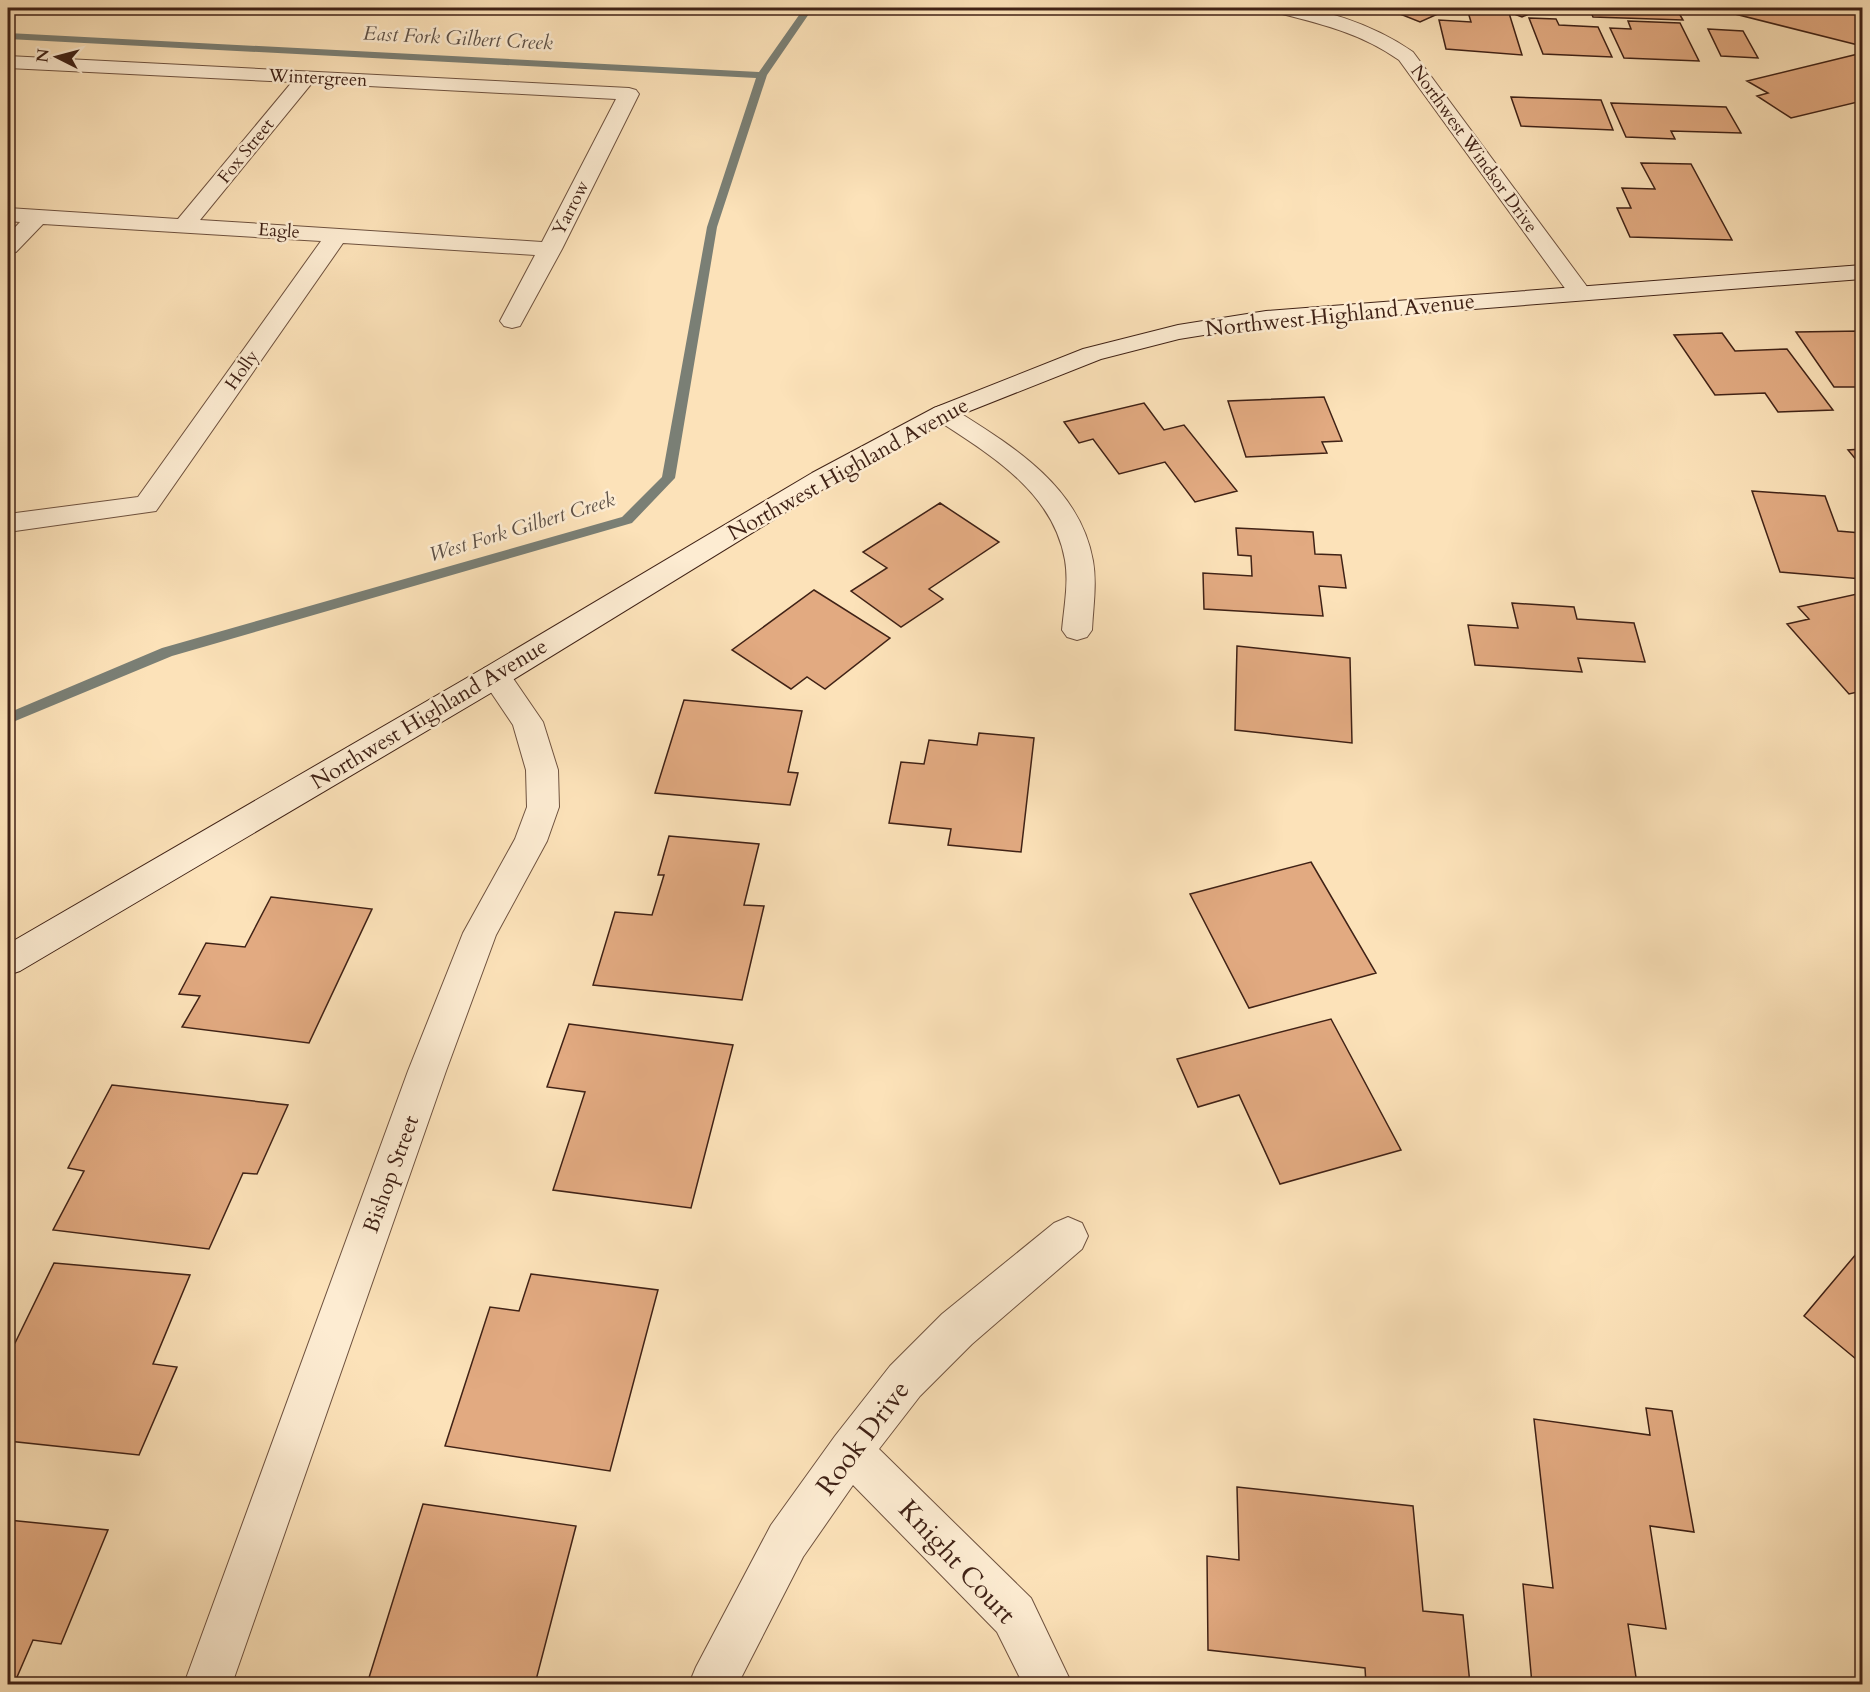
<svg xmlns="http://www.w3.org/2000/svg" width="1870" height="1692" viewBox="0 0 1870 1692" font-family="Cardo,serif">
  <style>
    .lines { fill: none; stroke-linecap: round; stroke-linejoin: round }
    .stream { fill: #7a7f75; fill-rule: evenodd }
    .building { fill: #e2aa81; stroke: #402216; stroke-width: 1.5 }
    .street-casing { stroke: #6f523f; stroke-width: 2 }
    .secondary-casing { stroke: #402216; stroke-width: 2 }
    .street { fill: #fdecd2; fill-rule: evenodd }
    .secondary { fill: #fdecd2; fill-rule: evenodd }
    .labels { text-anchor: middle; dominant-baseline: central; stroke-width: 5; stroke-linejoin: round; paint-order: stroke }
    .far-street-label { font-size: 18px; fill: #402216; stroke: #fdecd2 }
    .far-water-label { font-size: 20px; font-style: italic; fill: #5d5046; stroke: #fdecd2 }
    .street-label { font-size: 22px; fill: #402216; stroke: #fdecd2 }
    .near-street-label { font-size: 27px; fill: #402216; stroke: #fdecd2 }
  </style>
  <rect width="100%" height="100%" fill="#fce2b9"/>
  <filter id="stains"><feTurbulence type="fractalNoise" baseFrequency=".00333" numOctaves="4"/><feColorMatrix values="0 0 0 0 .2 0 0 0 0 .09 0 0 0 0 .02 0 0 0 .5 -.17"/></filter>
  <radialGradient id="worn" r=".72"><stop offset=".6" stop-color="#630" stop-opacity="0"/><stop offset="1" stop-color="#630" stop-opacity=".3"/></radialGradient>
  <g class="lines">
    <path class="stream" d="M804 8H813L767 75 717 227 675 478 632 523 172 656 8 724V713L162 648 622 517 662 477 707 227 756 78 8 39V33L759 72Z"/>
  </g>
  <path class="building" d="M83 8H181L177 11Z
    M511 8H567L565 11Z
    M1385 8H1451L1420 22Z
    M1498 8H1542L1522 17Z
    M1589 8H1676L1683 20 1593 17Z
    M1711 8H1841L1862 13V46Z
    M1468 12 1509 13 1522 55 1446 49 1439 20 1471 22Z
    M1529 18 1556 19 1559 25 1598 27 1612 57 1543 54Z
    M1628 21 1680 23 1699 61 1624 58 1610 28 1631 29Z
    M1708 29 1743 31 1758 58 1721 56Z
    M1862 53V101L1791 118 1757 96 1768 93 1747 81Z
    M1511 97 1601 100 1613 130 1521 126Z
    M1611 103 1726 107 1741 133 1671 131 1675 139 1626 137Z
    M1641 163 1691 164 1732 240 1630 237 1617 208H1631L1622 188 1655 189Z
    M1862 331V387H1834L1796 332Z
    M1722 333 1735 351 1787 349 1833 410 1778 412 1765 393 1715 395 1674 335Z
    M1324 397 1342 441 1322 442 1327 453 1246 457 1228 401Z
    M1144 403 1164 430 1184 425 1237 491 1195 502 1165 462 1119 474 1093 439 1079 443 1064 422Z
    M1862 449V467L1848 450Z
    M1752 491 1825 496 1838 531 1861 533 1862 579 1780 572Z
    M940 503 999 542 929 589 943 599 901 627 851 591 887 568 863 552Z
    M1236 528 1313 532 1315 554 1341 555 1346 588 1319 586 1323 616 1204 609 1203 573 1252 576 1251 556 1238 555Z
    M814 590 890 638 825 689 807 677 791 689 732 650Z
    M1857 594 1862 600V691L1849 694 1787 624 1809 619 1798 607Z
    M1512 603 1574 607 1577 619 1634 623 1645 662 1578 658 1582 672 1475 665 1468 625 1518 628Z
    M1237 646 1350 658 1352 743 1235 730Z
    M684 700 802 711 788 772 798 773 790 805 655 793Z
    M979 733 1034 738 1021 852 948 845 951 829 889 823 901 762 924 764 929 740 977 745Z
    M669 836 759 844 744 905 764 906 742 1000 593 985 615 912 652 915 664 875H658Z
    M1311 862 1376 973 1249 1008 1190 894Z
    M271 897 372 909 309 1043 182 1027 200 996 179 994 206 943 245 947Z
    M1331 1019 1401 1150 1280 1184 1239 1095 1198 1107 1177 1059Z
    M569 1024 733 1045 691 1208 553 1190 585 1092 547 1087Z
    M112 1085 288 1105 257 1174 243 1173 209 1249 53 1230 84 1171 68 1168Z
    M1862 1247V1364L1804 1316Z
    M54 1263 190 1275 153 1364 177 1367 139 1455 8 1441V1342L15 1343Z
    M531 1274 658 1290 610 1471 445 1446 490 1307 519 1311Z
    M1646 1408 1672 1411 1694 1532 1650 1526 1666 1629 1628 1624 1637 1684H1532L1523 1584 1553 1588 1534 1419 1650 1435Z
    M1237 1487 1413 1506 1423 1611 1463 1615 1470 1684H1366L1365 1668 1208 1650 1207 1556 1239 1560Z
    M423 1504 576 1526 535 1684 506 1680 505 1684H367Z
    M8 1520 108 1530 61 1644 33 1640 14 1684H8Z"/>
  <g class="lines">
    <g class="street-casing">
      <path id="street" d="M1271 8C1316 3 1376 26 1413 52L1588 288 1592 293 1588 298 1580 300 1572 298 1399 60C1361 33 1318 23 1274 12Z
        M8 56 629 88 636 90 639 94 562 249 520 326 512 328 504 326 500 321 535 255 343 243 156 511 8 532V514L138 497 321 241 43 224 16 252 8 254V235L20 222 8 221V208L178 219 292 82 8 68ZM312 83 616 99 542 242 200 220Z
        M943 405 952 408C1011 445 1080 486 1093 561 1097 584 1093 608 1092 630L1087 637 1077 640 1067 637 1062 630C1064 607 1069 583 1065 560 1053 491 989 454 934 418L930 413 934 408Z
        M495 665 506 668 543 722 558 770 559 807 547 841 496 935 446 1071 232 1684H184L408 1071 463 933 515 839 527 807 526 770 513 725 480 676 484 668Z
        M1068 1217 1082 1223 1088 1236 1082 1249 972 1344 920 1396 879 1449 1031 1598 1072 1684H1023L997 1632 853 1485 803 1557 738 1684H689L696 1667 771 1525 835 1436 890 1366 942 1314 1054 1223Z"/>
    </g>
    <g class="secondary-casing">
      <path id="secondary" d="M1862 265V279L1266 325 1179 339 1101 359 952 418 830 485 506 684 20 971 8 975V944L484 668 812 473 934 408 1083 349 1178 325 1266 311Z"/>
    </g>
    <use href="#street" class="street"/>
    <use href="#secondary" class="secondary"/>
  </g>
  <g class="labels">
    <g class="far-street-label">
      <text transform="translate(318 78) rotate(3)">Wintergreen</text>
      <text transform="translate(1474 149) rotate(54)">Northwest Windsor Drive</text>
      <text transform="translate(246 151) rotate(-51)">Fox Street</text>
      <text transform="translate(571 208) rotate(-63)">Yarrow</text>
      <text transform="translate(279 231) rotate(4)">Eagle</text>
      <text transform="translate(242 370) rotate(-55)">Holly</text>
    </g>
    <g class="far-water-label">
      <text transform="translate(458 38) rotate(3)">East Fork Gilbert Creek</text>
      <text transform="translate(522 527) rotate(-17)">West Fork Gilbert Creek</text>
    </g>
    <g class="street-label">
      <text transform="translate(1340 315) rotate(-6)">Northwest Highland Avenue</text>
      <text transform="translate(848 469) rotate(-29)">Northwest Highland Avenue</text>
      <text transform="translate(429 714) rotate(-31)">Northwest Highland Avenue</text>
      <text transform="translate(391 1174) rotate(-70)">Bishop Street</text>
    </g>
    <g class="near-street-label">
      <text transform="translate(863 1438) rotate(-53)">Rook Drive</text>
      <text transform="translate(957 1562) rotate(47)">Knight Court</text>
    </g>
  </g>
  <rect width="1870" height="1692" fill="none" stroke="#fce2b9" stroke-width="30"/>
  <rect x="9" y="9" width="1852" height="1674" fill="none" stroke="#402216" stroke-width="3"/>
  <rect x="15" y="15" width="1840" height="1662" fill="none" stroke="#402216" stroke-width="1.5"/>
  <g transform="translate(57 57) rotate(276)" stroke="#fdecd2" stroke-width="4.5" paint-order="stroke">
  <path d="M0-4.5L10 22L0 15L-10 22Z" fill="#402216"/>
  <text y="-9" font-size="16" font-weight="bold" text-anchor="middle" fill="#402216">N</text>
  </g>
  <rect width="100%" height="100%" filter="url(#stains)"/>
  <rect width="100%" height="100%" fill="url(#worn)"/>
</svg>
